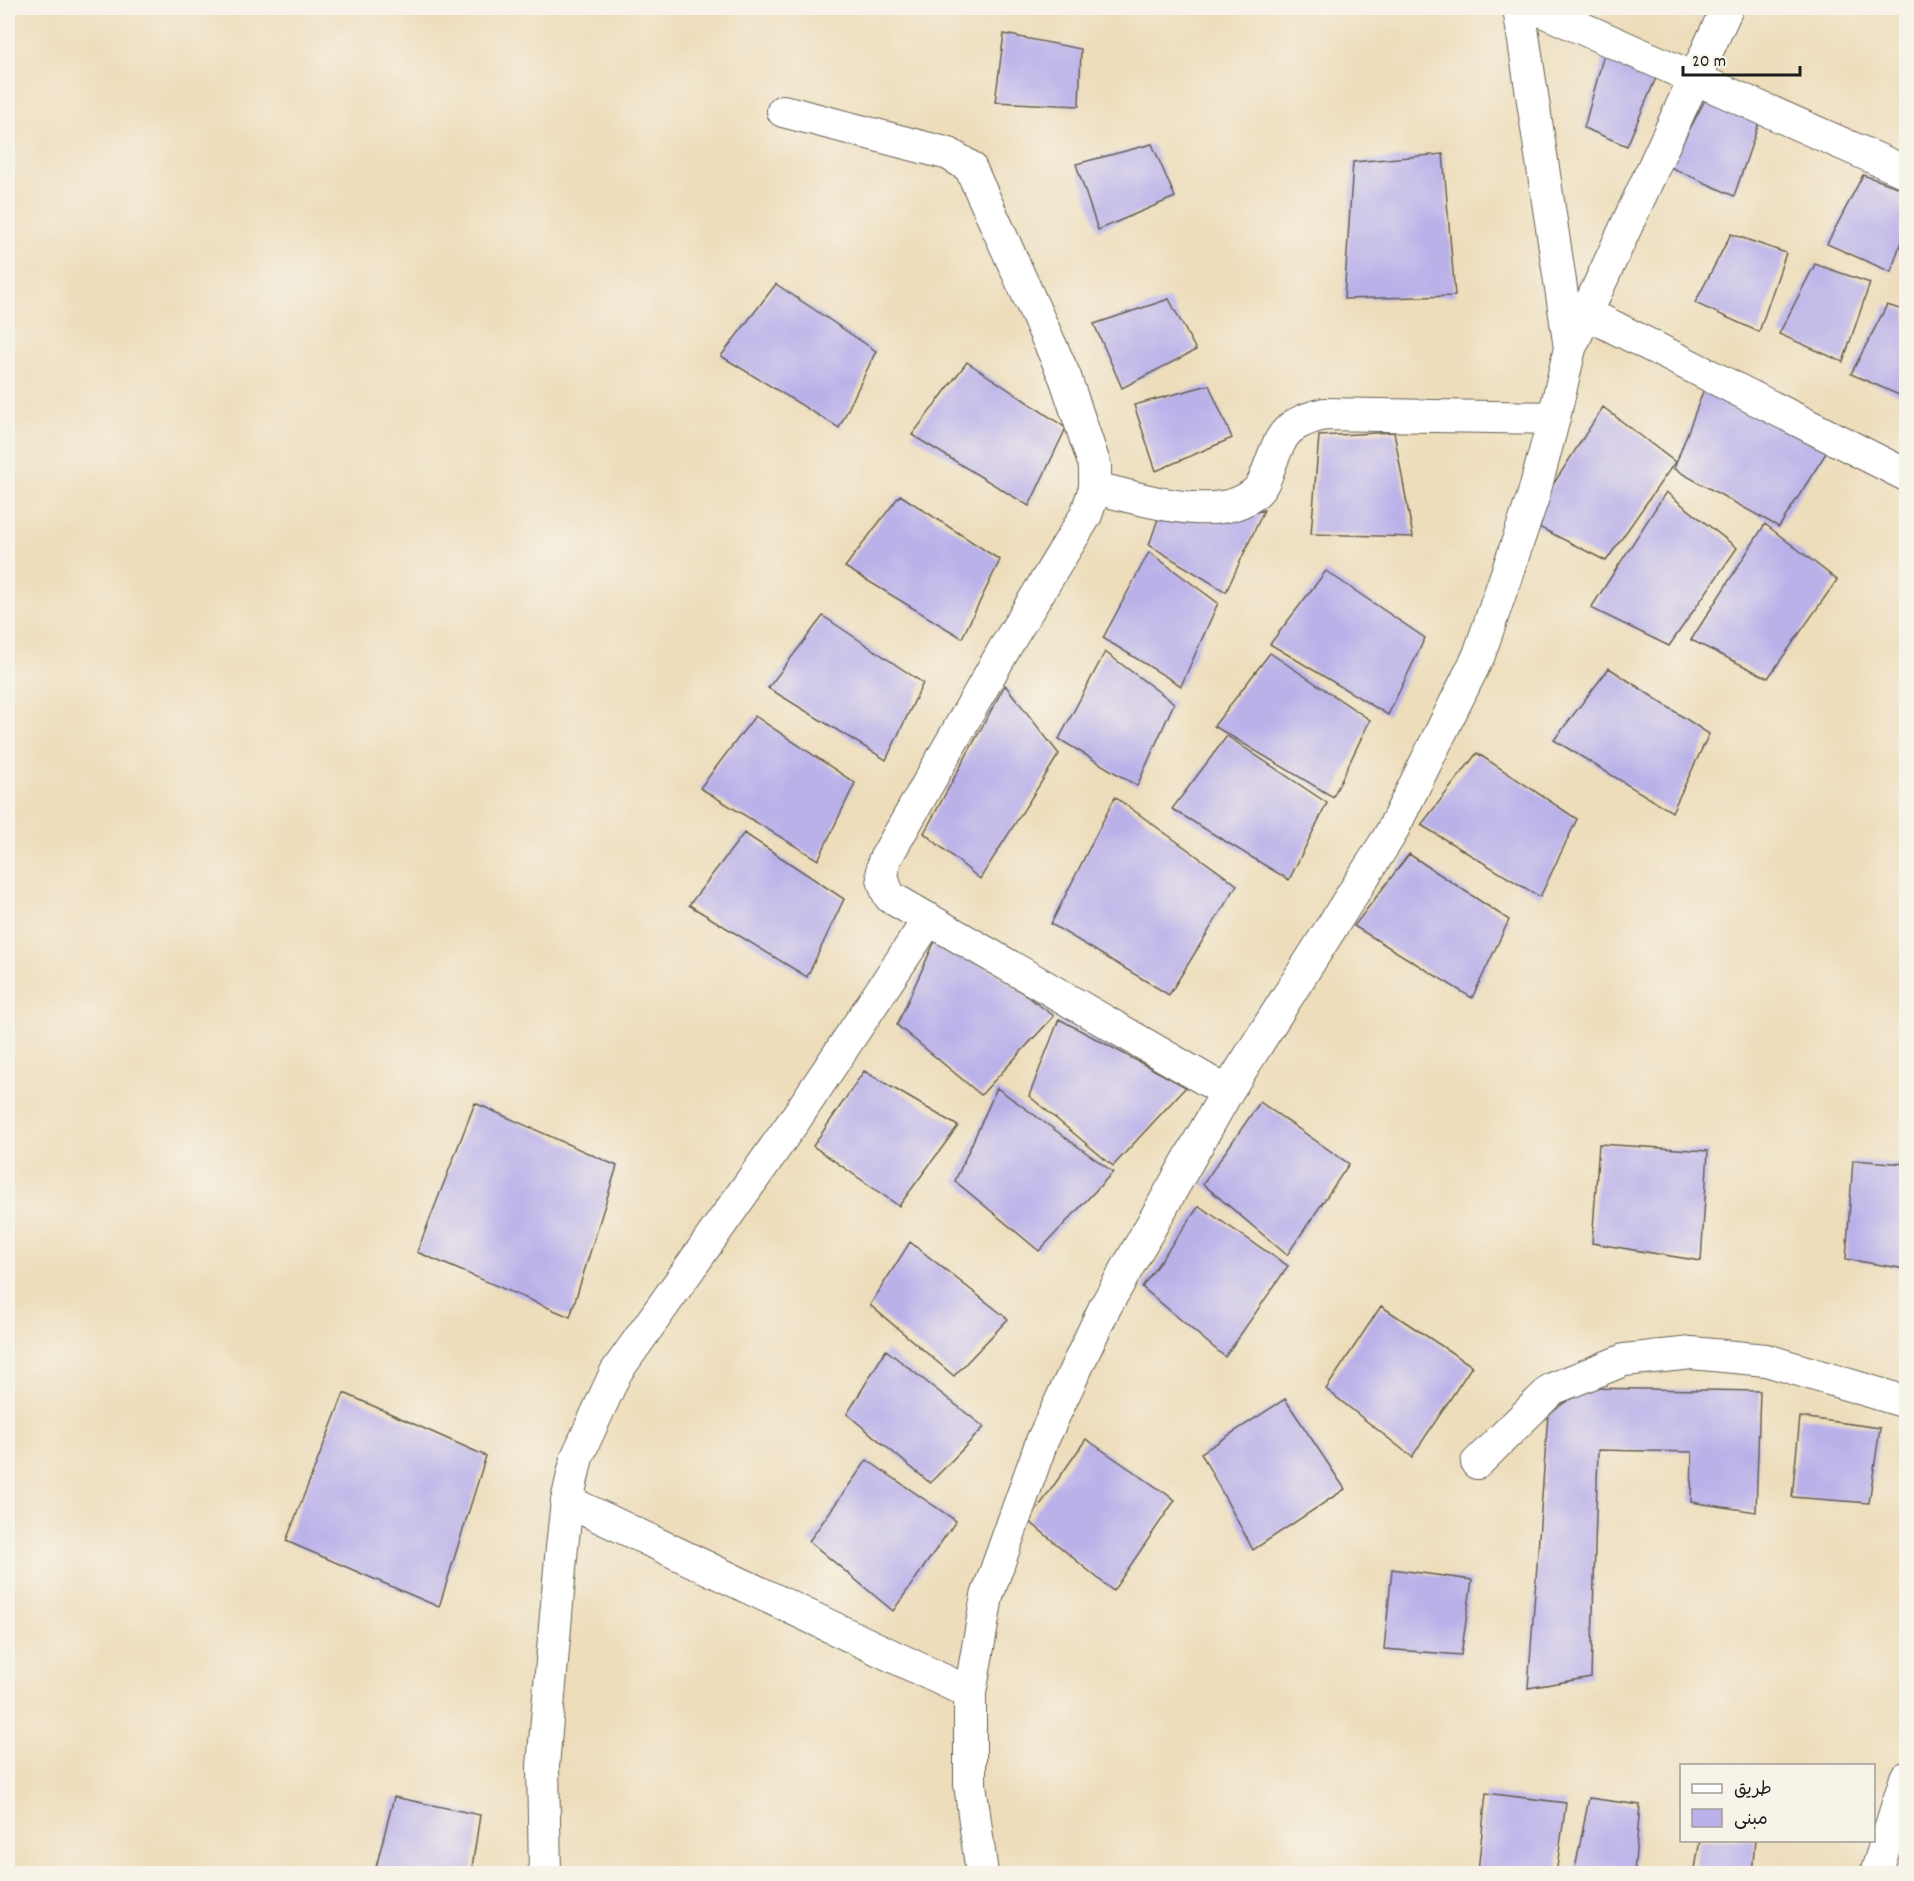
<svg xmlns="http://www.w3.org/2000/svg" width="1914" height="1881" viewBox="0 0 1914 1881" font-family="Dekko,'Playpen Sans Arabic',sans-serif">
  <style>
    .building { fill: #bab1e9 }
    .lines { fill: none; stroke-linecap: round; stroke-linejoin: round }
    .street-casing { stroke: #656054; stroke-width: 34 }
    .street { stroke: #fff; stroke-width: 32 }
  </style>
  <rect width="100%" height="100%" fill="#f7f3e8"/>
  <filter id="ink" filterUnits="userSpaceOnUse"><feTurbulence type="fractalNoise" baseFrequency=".0167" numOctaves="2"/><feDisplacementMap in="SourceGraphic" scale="12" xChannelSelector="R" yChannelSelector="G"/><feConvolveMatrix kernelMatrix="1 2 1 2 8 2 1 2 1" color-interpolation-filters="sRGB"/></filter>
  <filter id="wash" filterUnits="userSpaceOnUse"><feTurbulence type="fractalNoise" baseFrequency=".008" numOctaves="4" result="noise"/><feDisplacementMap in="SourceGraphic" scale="24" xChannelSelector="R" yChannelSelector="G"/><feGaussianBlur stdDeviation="1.35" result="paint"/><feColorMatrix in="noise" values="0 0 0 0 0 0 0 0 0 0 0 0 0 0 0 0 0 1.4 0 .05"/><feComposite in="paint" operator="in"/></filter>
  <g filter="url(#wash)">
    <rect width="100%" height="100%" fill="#edddbb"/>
    <g id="blocks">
      <path class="building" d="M1004 34 1081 49 1079 106 995 102Z
        M1604 54 1658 73 1627 146 1584 128Z
        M1706 98 1761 117 1734 196 1670 167Z
        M1152 144 1175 197 1098 230 1076 164Z
        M1443 154 1455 296 1344 299 1353 162Z
        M1863 175 1906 190V226L1891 272 1827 244Z
        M1731 234 1786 253 1759 332 1695 303Z
        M1815 264 1870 283 1843 362 1779 334Z
        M776 284 876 351 839 428 721 356Z
        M1169 299 1196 350 1122 388 1094 324Z
        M1887 305 1906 311V398L1851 374Z
        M967 362 1066 428 1029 506 912 435Z
        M1209 385 1232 438 1156 471 1134 405Z
        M1704 389 1828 450 1779 527 1674 469Z
        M1603 407 1675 462 1606 561 1529 522Z
        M1394 432 1413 537 1311 534 1319 436Z
        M1666 492 1737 548 1669 646 1591 608Z
        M900 495 1000 560 962 638 845 567Z
        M1264 510 1226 592 1149 545 1160 513 1216 522Z
        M1765 524 1837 580 1768 678 1691 640Z
        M1149 552 1218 603 1181 686 1103 638Z
        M1326 571 1425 638 1388 715 1270 644Z
        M823 616 923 683 886 760 768 688Z
        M1105 652 1174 703 1137 786 1059 739Z
        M1270 653 1370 720 1333 797 1214 726Z
        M1609 668 1709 734 1672 812 1554 740Z
        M1005 685 1059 754 980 879 924 833Z
        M755 716 855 783 818 860 700 788Z
        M1227 736 1327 803 1289 880 1172 809Z
        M1477 753 1577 819 1540 897 1421 825Z
        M1115 797 1237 885 1169 995 1051 924Z
        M744 833 844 899 807 977 689 905Z
        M1409 854 1509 920 1472 998 1354 926Z
        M939 932 1054 1016 981 1095 897 1025Z
        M1059 1019 1186 1087 1113 1166 1029 1096Z
        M864 1071 958 1126 899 1206 813 1146Z
        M997 1088 1113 1172 1039 1251 955 1181Z
        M1260 1102 1349 1164 1287 1255 1203 1184Z
        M475 1103 617 1166 570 1317 417 1252Z
        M1599 1144 1708 1151 1701 1261 1592 1243Z
        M1853 1160 1906 1164V1269L1846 1259Z
        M1199 1206 1288 1266 1225 1357 1142 1287Z
        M910 1242 1008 1319 954 1376 870 1305Z
        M1381 1306 1472 1366 1412 1457 1326 1389Z
        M886 1350 984 1427 930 1483 847 1414Z
        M1586 1388 1760 1391 1756 1512 1691 1502 1692 1452 1598 1450 1591 1677 1528 1688 1548 1414Z
        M344 1393 486 1456 439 1607 286 1541Z
        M1285 1399 1345 1489 1253 1550 1201 1453Z
        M1800 1417 1880 1428 1869 1503 1792 1497Z
        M1086 1439 1175 1500 1113 1591 1029 1521Z
        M867 1460 956 1521 893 1611 809 1541Z
        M1392 1569 1472 1580 1461 1655 1384 1649Z
        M1486 1793 1566 1803 1556 1874 1478 1872Z
        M394 1797 480 1815 471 1874H386L375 1871Z
        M1589 1798 1640 1805 1634 1874H1574Z
        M1700 1840H1755L1752 1874H1694Z"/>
    </g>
  </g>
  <g filter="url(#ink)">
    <use href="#blocks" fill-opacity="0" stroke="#656054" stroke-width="1.5"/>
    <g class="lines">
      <g class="street-casing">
        <path id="street" d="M1536 8 1906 172
          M783 111 949 154 970 167 1065 377 1095 466V488L1086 515 1006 646 884 861C881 875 883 884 890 897L1227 1092
          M1586 313 1906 475
          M1570 348 1727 8
          M1095 488C1139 498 1219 526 1256 492 1263 486 1266 476 1269 468 1282 432 1286 424 1324 414L1554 418
          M1477 1463 1552 1389 1624 1360 1692 1353 1766 1360 1906 1402
          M567 1501 970 1693
          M545 1874 543 1766 561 1557 567 1501 577 1457 616 1372 794 1121 929 919
          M982 1874 970 1784V1693L987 1596 1042 1441 1104 1309 1227 1092 1390 835 1479 655 1533 497 1554 418 1570 348 1519 8
          M1876 1874 1906 1778"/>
      </g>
      <use href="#street" class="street"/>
    </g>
  </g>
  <rect width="1914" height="1881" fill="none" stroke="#f7f3e8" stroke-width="30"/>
  <rect x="1680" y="1764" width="195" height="78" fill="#f7f3e8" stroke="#9f9d96" stroke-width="1.5"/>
  <rect x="1692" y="1784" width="30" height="9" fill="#ffffff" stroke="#9f9d96" stroke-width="1.5"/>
  <text x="1734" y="1794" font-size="18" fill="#1c1c1c">طريق</text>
  <rect x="1692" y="1809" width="30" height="18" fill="#bab1e9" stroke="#9f9d96" stroke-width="1.5"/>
  <text x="1734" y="1824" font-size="18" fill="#1c1c1c">مبنى</text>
  <path d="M1683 66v9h117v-9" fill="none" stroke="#1c1c1c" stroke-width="3"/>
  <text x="1692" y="66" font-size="18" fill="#1c1c1c" stroke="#f7f3e8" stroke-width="4.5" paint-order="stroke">20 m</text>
</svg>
